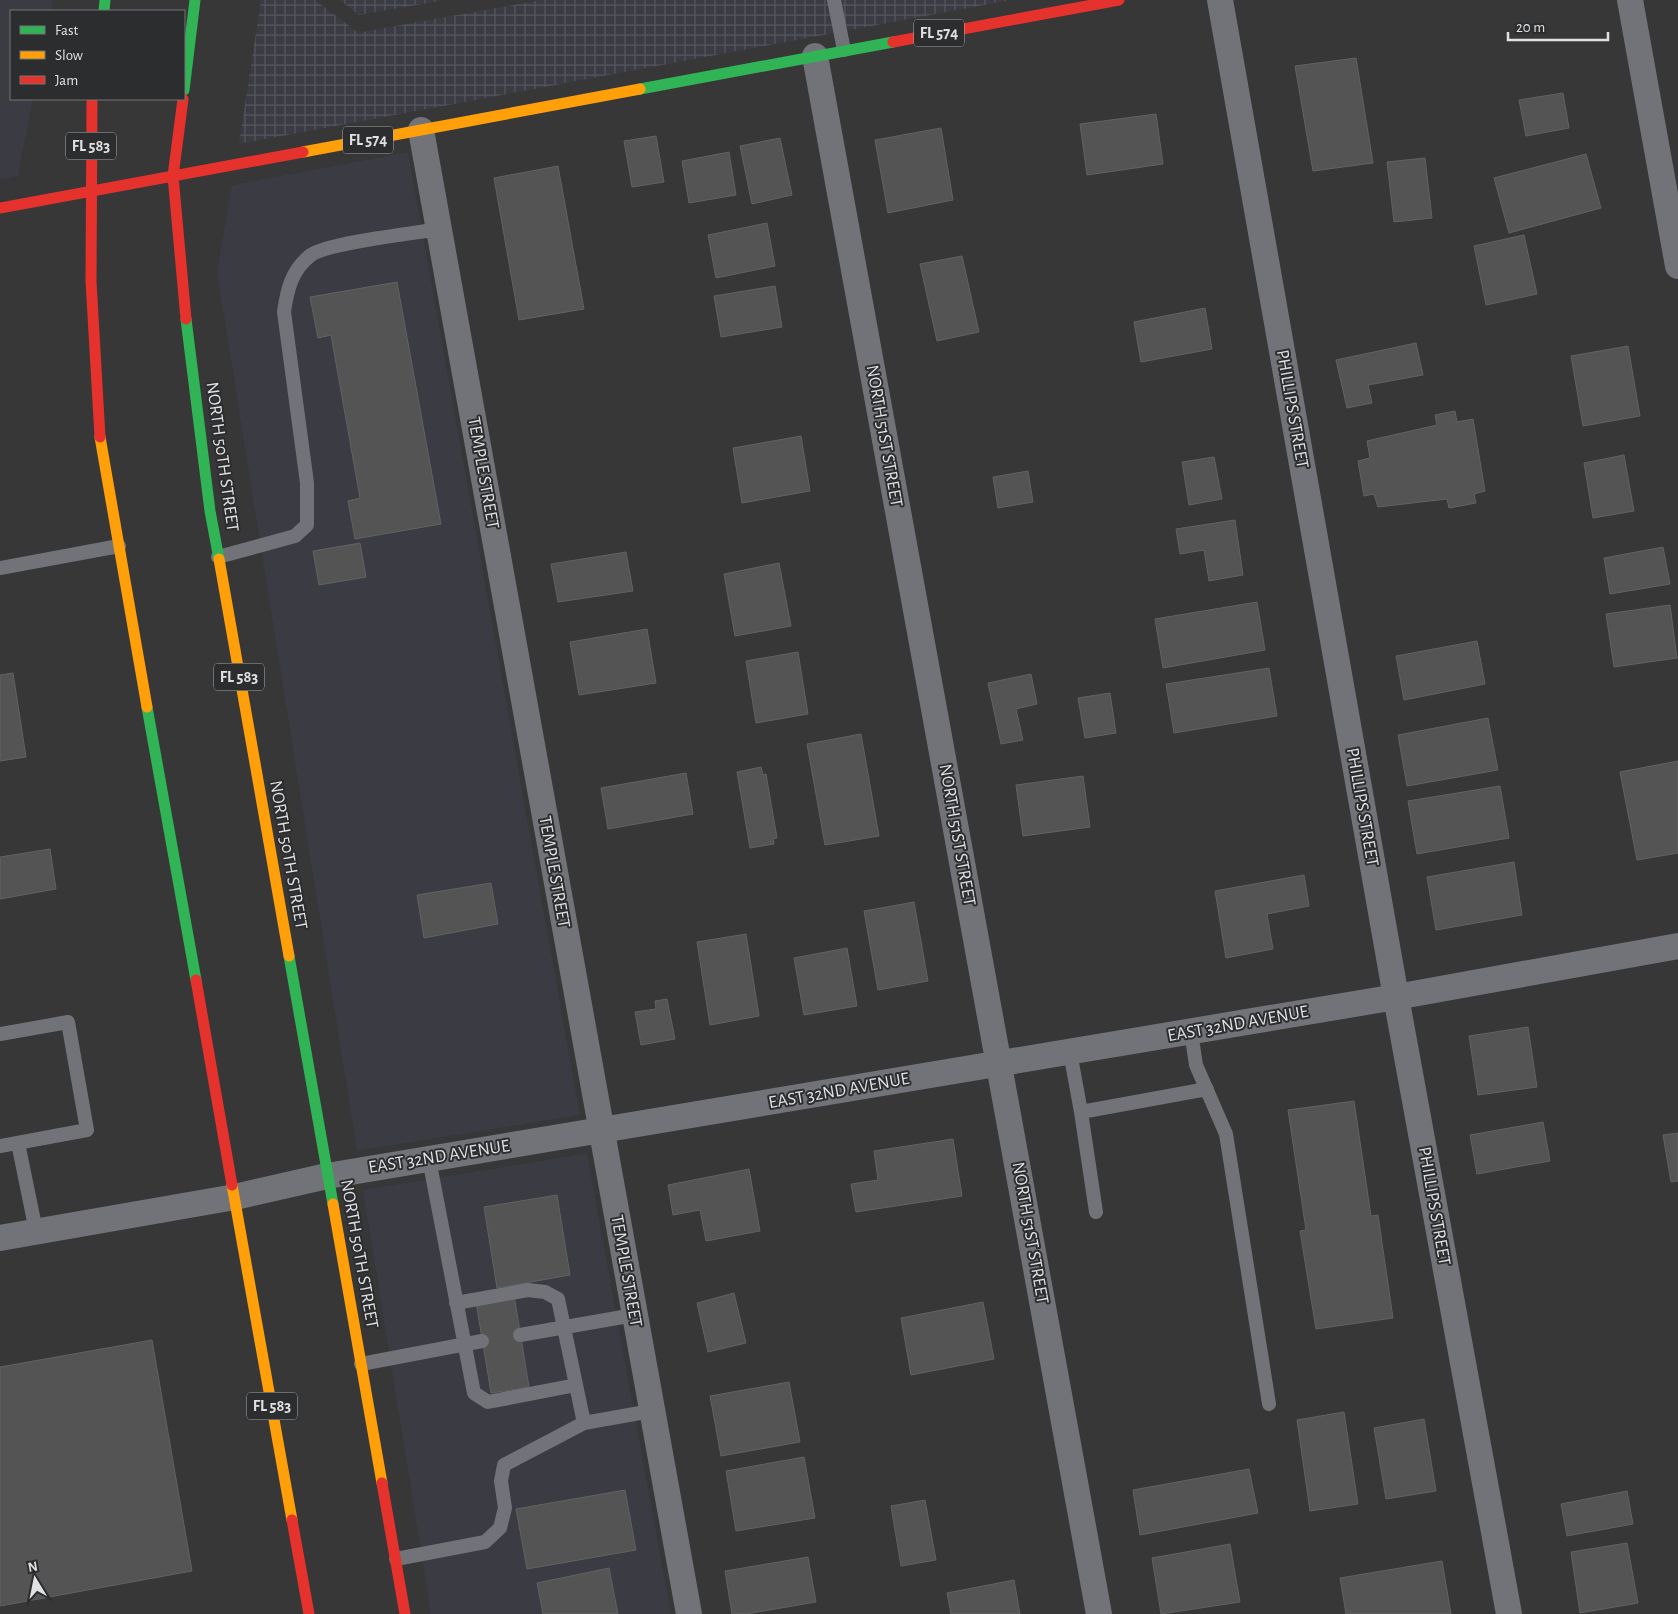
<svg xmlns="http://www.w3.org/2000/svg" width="1678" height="1614" viewBox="0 0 1678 1614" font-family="'Alegreya Sans',sans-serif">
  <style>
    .built { fill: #3a3b43 }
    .industrial { fill: url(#industrial-grid) }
    .building { fill: #545455; stroke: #626263 }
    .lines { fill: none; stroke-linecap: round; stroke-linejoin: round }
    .lane { stroke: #727279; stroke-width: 14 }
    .street { stroke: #727279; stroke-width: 26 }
    .fast { stroke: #30b455; stroke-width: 11 }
    .slow { stroke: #ff9f0a; stroke-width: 11 }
    .jam { stroke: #e5322d; stroke-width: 11 }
    .labels { text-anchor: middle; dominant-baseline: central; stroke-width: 4; stroke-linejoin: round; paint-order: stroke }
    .shield { fill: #2c2d2f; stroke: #aaabac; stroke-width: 1 }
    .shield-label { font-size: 16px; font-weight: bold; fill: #e0e1e2 }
    .street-label { font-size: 18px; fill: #e0e1e2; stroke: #2c2d2f }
  </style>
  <defs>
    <pattern id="industrial-grid" width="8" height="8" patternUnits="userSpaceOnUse" patternTransform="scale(1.25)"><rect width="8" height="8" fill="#3a3b43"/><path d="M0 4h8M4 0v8" fill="none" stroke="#56575e"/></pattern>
  </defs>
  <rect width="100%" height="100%" fill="#373738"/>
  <path class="built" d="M0 0H53L51 11H11V99H33L18 176 0 179Z
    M408 152 580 1115 357 1151 217 272 232 185Z
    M587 1153 671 1614H431L363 1190Z"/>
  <path class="industrial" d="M261 0H315L356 31 362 32 541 0H1011L239 144Z
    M340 0H445L359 15Z"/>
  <path class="building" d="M1356 58 1373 163 1313 171 1295 66Z
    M1563 93 1569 128 1526 136 1519 100Z
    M1156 114 1163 164 1087 175 1080 124Z
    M941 128 953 200 888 213 875 140Z
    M656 136 664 182 632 187 624 141Z
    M780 138 792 195 752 204 740 146Z
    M729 152 736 195 689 203 682 161Z
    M1586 154 1601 208 1509 233 1494 178Z
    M1425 158 1432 218 1394 222 1387 162Z
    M558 166 584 309 519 320 494 178Z
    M767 223 775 266 716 278 708 235Z
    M1524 235 1537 294 1486 305 1474 246Z
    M962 256 979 332 937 341 920 264Z
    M397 282 441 524 355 539 348 501 360 498 331 335 318 338 310 297Z
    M775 286 782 327 721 337 714 296Z
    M1205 308 1212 349 1141 362 1134 322Z
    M1416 343 1423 375 1368 385 1372 403 1347 408 1336 360Z
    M1628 346 1640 416 1583 426 1571 356Z
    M1455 411 1457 422 1473 419 1485 491 1474 494 1476 503 1449 508 1447 499 1378 507 1374 494 1364 496 1358 461 1370 458 1367 441 1437 425 1435 415Z
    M801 436 810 491 742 503 733 448Z
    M1624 455 1634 511 1593 518 1584 463Z
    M1214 457 1222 499 1189 505 1182 462Z
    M1028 471 1033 502 998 508 993 477Z
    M1235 520 1243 575 1209 581 1204 550 1180 554 1176 529Z
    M360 543 366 577 319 585 313 551Z
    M1663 547 1670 584 1610 594 1604 558Z
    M626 552 633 591 558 602 551 564Z
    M779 563 791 626 735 636 724 574Z
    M1257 602 1265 650 1163 668 1155 619Z
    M1670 605 1677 658 1614 667 1606 614Z
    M647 629 656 683 579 695 570 642Z
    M1477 641 1485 684 1404 700 1396 656Z
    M798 652 808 714 756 723 746 661Z
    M1269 668 1277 716 1174 733 1166 684Z
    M13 673 26 757 0 761V675Z
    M1031 674 1037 704 1016 709 1023 740 1001 744 988 683Z
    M1110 693 1116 733 1085 738 1078 698Z
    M1488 718 1498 770 1407 786 1398 735Z
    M861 734 879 836 825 845 807 744Z
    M1678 761V853L1637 860 1620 772Z
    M761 767 763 775 766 774 777 838 773 839 774 844 750 848 737 772Z
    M686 773 693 814 608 829 601 788Z
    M1083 776 1090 827 1023 836 1016 785Z
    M1500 786 1509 838 1417 854 1408 801Z
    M50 849 56 889 0 899V857Z
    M1514 862 1522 915 1436 930 1427 877Z
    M1304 875 1309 906 1267 914 1273 949 1226 958 1215 891Z
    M491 883 498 924 424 938 417 895Z
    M914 902 928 981 878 990 864 911Z
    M746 934 759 1016 710 1025 697 942Z
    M847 948 857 1006 804 1015 794 958Z
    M667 999 675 1039 641 1045 635 1012 656 1009 655 1001Z
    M1528 1027 1537 1087 1478 1095 1469 1036Z
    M1354 1101 1371 1216 1378 1215 1393 1318 1316 1329 1300 1231 1306 1230 1288 1110Z
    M1543 1122 1550 1161 1477 1174 1470 1135Z
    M1678 1133V1181L1671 1182 1663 1135Z
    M953 1139 962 1196 856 1212 851 1184 878 1180 874 1151Z
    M749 1169 760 1231 706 1241 700 1210 673 1215 668 1185Z
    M557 1195 570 1275 497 1288 484 1207Z
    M734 1293 746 1343 708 1352 697 1303Z
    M514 1295 529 1387 491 1393 476 1302Z
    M983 1302 994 1359 911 1375 901 1318Z
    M152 1340 192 1571 0 1606V1367Z
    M789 1382 800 1442 721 1456 710 1396Z
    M1344 1412 1358 1504 1310 1511 1297 1420Z
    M1424 1419 1436 1491 1386 1499 1374 1428Z
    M804 1457 815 1518 736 1531 726 1471Z
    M1249 1469 1258 1513 1140 1535 1133 1490Z
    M625 1490 636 1550 527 1569 516 1509Z
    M1627 1491 1633 1524 1567 1536 1561 1504Z
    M925 1500 936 1560 901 1566 891 1506Z
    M1627 1543 1638 1603 1580 1613 1571 1552Z
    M1230 1544 1240 1602 1161 1614 1152 1558Z
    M808 1557 816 1602 746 1614H732L725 1571Z
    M1442 1561 1451 1614H1346L1340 1578Z
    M609 1568 618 1614H543L537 1583Z
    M1014 1580 1020 1614H951L947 1593Z"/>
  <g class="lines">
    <path class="lane" d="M834 0 844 50
      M218 557 295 536 307 525V483L284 312C287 290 292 269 311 255 327 243 415 233 440 229
      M0 568 119 546
      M1191 1032 1196 1065 1226 1134 1269 1404
      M0 1034 68 1022 87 1130 0 1146
      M1070 1052 1081 1112
      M18 1143 36 1231
      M429 1159 474 1393 488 1402 576 1385
      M1096 1212 1081 1112 1207 1089
      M456 1303 528 1290 545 1292 558 1299 584 1423
      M520 1335 634 1315
      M361 1364 482 1341
      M396 1559 485 1542 500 1528 505 1508 501 1481 504 1465 584 1423 651 1411"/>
    <path class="street" d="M1220 0 1396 997 1509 1614
      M1630 0 1678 266
      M815 56 1099 1614
      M421 130 689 1614
      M0 1238 235 1197 327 1176 1396 997 1678 946"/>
    <path class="fast" d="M104 11 105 0
      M640 89 893 42
      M184 90 195 0
      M186 319 210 511 219 559
      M147 707 196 980
      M289 956 333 1204"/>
    <path class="slow" d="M303 152 640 89
      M100 437 147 707
      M219 559 289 956
      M232 1185 292 1520
      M333 1204 382 1483"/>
    <path class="jam" d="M893 42 1119 0
      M92 99 91 281 100 437
      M183 99 173 176 186 319
      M0 208 303 152
      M196 980 232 1185
      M382 1483 405 1614
      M292 1520 309 1614"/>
  </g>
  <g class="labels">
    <g class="shield">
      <rect x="914" y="19.5" width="50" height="27" rx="4"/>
      <rect x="343" y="126.5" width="50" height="27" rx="4"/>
      <rect x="66" y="132.5" width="50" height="27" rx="4"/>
      <rect x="214" y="663.5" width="50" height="27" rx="4"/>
      <rect x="247" y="1392.5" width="50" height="27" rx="4"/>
    </g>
    <g class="shield-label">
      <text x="939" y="33">FL 574</text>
      <text x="368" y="140">FL 574</text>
      <text x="91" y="146">FL 583</text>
      <text x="239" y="677">FL 583</text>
      <text x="272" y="1406">FL 583</text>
    </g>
    <g class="street-label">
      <text transform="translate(1292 409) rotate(80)">PHILLIPS STREET</text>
      <text transform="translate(884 436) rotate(80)">NORTH 51ST STREET</text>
      <text transform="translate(222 457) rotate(82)">NORTH 50TH STREET</text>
      <text transform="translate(483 473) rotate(80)">TEMPLE STREET</text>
      <text transform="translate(1362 807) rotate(80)">PHILLIPS STREET</text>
      <text transform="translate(957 835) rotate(80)">NORTH 51ST STREET</text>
      <text transform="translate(288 855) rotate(80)">NORTH 50TH STREET</text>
      <text transform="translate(554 872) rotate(80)">TEMPLE STREET</text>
      <text transform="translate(1238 1024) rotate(-10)">EAST 32ND AVENUE</text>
      <text transform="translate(839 1091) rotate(-10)">EAST 32ND AVENUE</text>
      <text transform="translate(439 1157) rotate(-9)">EAST 32ND AVENUE</text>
      <text transform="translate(1434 1206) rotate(80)">PHILLIPS STREET</text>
      <text transform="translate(1030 1233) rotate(80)">NORTH 51ST STREET</text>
      <text transform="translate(359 1254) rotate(80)">NORTH 50TH STREET</text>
      <text transform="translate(626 1271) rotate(80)">TEMPLE STREET</text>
    </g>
  </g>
  <rect x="10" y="10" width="175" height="90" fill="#2c2d2f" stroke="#747577"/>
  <rect x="20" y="26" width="25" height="8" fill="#30b455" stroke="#747577"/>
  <text x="55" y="35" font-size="15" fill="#e0e1e2">Fast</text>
  <rect x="20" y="51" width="25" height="8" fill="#ff9f0a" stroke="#747577"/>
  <text x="55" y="60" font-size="15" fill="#e0e1e2">Slow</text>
  <rect x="20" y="76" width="25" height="8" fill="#e5322d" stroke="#747577"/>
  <text x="55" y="85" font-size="15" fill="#e0e1e2">Jam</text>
  <g transform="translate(35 1579) rotate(350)" stroke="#2c2d2f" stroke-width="4" paint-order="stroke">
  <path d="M0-4L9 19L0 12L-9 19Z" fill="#e0e1e2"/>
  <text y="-8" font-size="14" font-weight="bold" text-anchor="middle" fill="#e0e1e2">N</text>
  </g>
  <path d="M1508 32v8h100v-8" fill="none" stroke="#e0e1e2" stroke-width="2.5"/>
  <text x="1516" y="32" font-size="15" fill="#e0e1e2" stroke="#2c2d2f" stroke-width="4" paint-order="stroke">20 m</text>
</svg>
